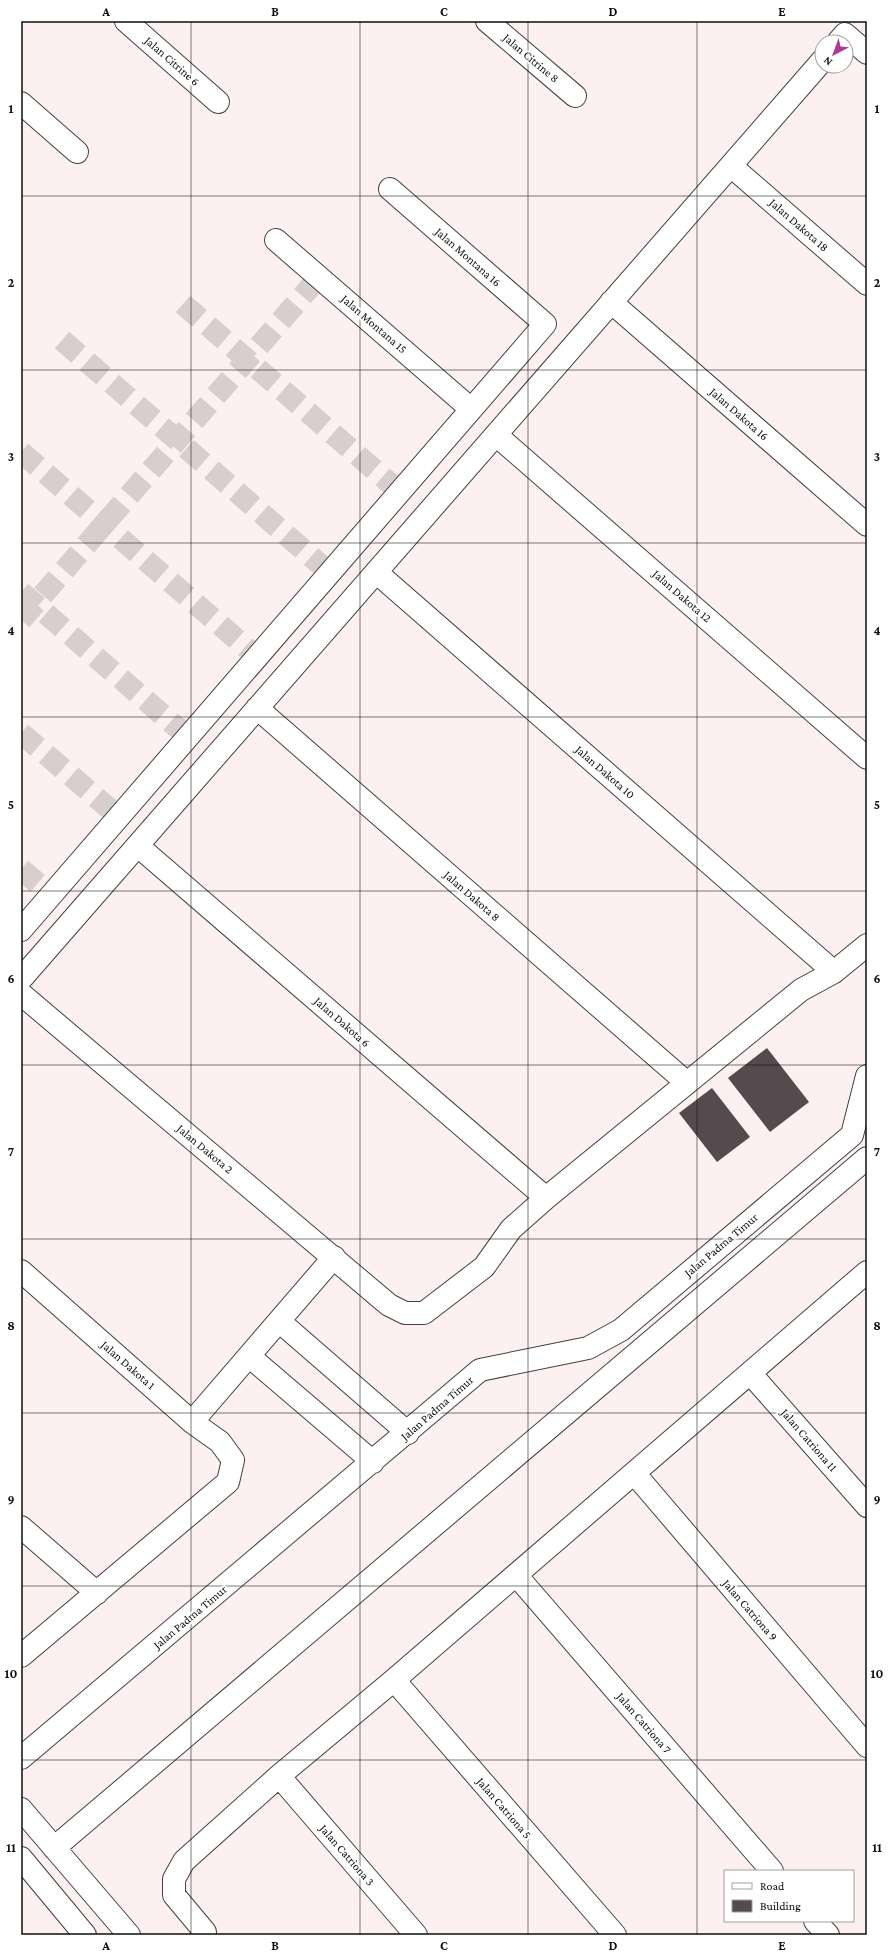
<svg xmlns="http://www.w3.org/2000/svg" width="888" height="1956" viewBox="0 0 888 1956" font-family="'Crimson Pro',serif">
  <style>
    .building { fill: #554b4f }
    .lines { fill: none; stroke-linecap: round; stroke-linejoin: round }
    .minor-tunnel { stroke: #d9cece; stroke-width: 22; stroke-dasharray: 22 11; stroke-linecap: butt }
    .minor-casing { stroke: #414141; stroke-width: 24 }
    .minor { stroke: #fff; stroke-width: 22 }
    .grid { fill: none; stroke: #0e0e0e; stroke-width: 1; stroke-opacity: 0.55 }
    .labels { text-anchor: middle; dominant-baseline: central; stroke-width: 4; stroke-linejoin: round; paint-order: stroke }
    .street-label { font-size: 12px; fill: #0e0e0e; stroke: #fff }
    .neatline { fill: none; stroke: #0e0e0e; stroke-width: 1.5 }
    .grid-label { font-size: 13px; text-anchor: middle; font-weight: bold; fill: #0e0e0e }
  </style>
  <rect width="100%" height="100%" fill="#fdf0f0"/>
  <path class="building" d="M767 1048 809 1102 770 1132 728 1078Z
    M712 1088 750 1137 717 1162 679 1113Z"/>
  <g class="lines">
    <path class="minor-tunnel" d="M183 304 400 492
      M62 340 330 573
      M21 452 257 657
      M21 592 188 737
      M21 620 319 277
      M21 733 119 817
      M21 869 51 895"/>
    <g class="minor-casing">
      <path id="minor" d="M126 21 218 102
        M487 21 575 96
        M838 42 845 34 867 53
        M21 103 77 152
        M731 166 867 284
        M276 240 471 409
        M611 302 867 525
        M496 435 867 758
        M376 572 834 972
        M257 708 687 1083
        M138 846 546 1198
        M21 930 545 324 390 189
        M21 979 822 61
        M21 994 389 1305 405 1313H424L484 1267 511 1229 546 1198 801 990 834 972 867 945
        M21 1271 192 1422 220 1442 233 1460 228 1482 21 1656
        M279 1321 408 1433
        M249 1356 373 1462
        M750 1373 867 1506
        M192 1422 334 1257
        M634 1473 867 1746
        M21 1527 97 1593
        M516 1575 772 1871
        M394 1680 615 1935
        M21 1758 480 1370 588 1348 621 1330 852 1135 867 1076
        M279 1776 416 1935
        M21 1809 129 1935
        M54 1848 867 1158
        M21 1858 85 1935
        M815 1921 828 1935
        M202 1935 205 1932 174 1895V1879L184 1861 279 1776 394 1680 867 1272"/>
    </g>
    <use href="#minor" class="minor"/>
  </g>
  <path class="grid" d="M191 21V1935M360 21V1935M528 21V1935M697 21V1935M21 196H867M21 370H867M21 543H867M21 717H867M21 891H867M21 1065H867M21 1239H867M21 1413H867M21 1586H867M21 1760H867"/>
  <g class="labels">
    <g class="street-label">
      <text transform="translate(531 58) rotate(40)">Jalan Citrine 8</text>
      <text transform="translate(172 61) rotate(41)">Jalan Citrine 6</text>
      <text transform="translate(799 225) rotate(41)">Jalan Dakota 18</text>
      <text transform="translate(468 257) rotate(41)">Jalan Montana 16</text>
      <text transform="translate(374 324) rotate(41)">Jalan Montana 15</text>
      <text transform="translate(739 414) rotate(41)">Jalan Dakota 16</text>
      <text transform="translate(682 596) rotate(41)">Jalan Dakota 12</text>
      <text transform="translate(605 772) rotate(41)">Jalan Dakota 10</text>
      <text transform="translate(472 896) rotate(41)">Jalan Dakota 8</text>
      <text transform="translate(342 1022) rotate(41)">Jalan Dakota 6</text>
      <text transform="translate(205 1149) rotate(40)">Jalan Dakota 2</text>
      <text transform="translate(721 1245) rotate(-40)">Jalan Padma Timur</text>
      <text transform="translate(128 1365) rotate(41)">Jalan Dakota 1</text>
      <text transform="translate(437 1408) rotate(-41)">Jalan Padma Timur</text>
      <text transform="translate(809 1440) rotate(49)">Jalan Catriona 11</text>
      <text transform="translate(750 1610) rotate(49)">Jalan Catriona 9</text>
      <text transform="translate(190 1617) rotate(-40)">Jalan Padma Timur</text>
      <text transform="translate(644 1723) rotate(49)">Jalan Catriona 7</text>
      <text transform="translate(504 1808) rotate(49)">Jalan Catriona 5</text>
      <text transform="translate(347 1855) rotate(49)">Jalan Catriona 3</text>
    </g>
  </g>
  <rect width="888" height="1956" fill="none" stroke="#ffffff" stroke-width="44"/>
  <rect x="724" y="1870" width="130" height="52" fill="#ffffff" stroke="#9f9f9f"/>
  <rect x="732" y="1883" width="20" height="6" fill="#ffffff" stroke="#9f9f9f"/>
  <text x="760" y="1890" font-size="12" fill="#0e0e0e">Road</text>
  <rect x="732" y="1900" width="20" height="12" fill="#554b4f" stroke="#9f9f9f"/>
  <text x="760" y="1910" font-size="12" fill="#0e0e0e">Building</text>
  <g transform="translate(834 54) rotate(221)"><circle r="19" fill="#ffffff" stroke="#9f9f9f"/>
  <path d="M0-3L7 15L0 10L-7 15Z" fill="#ac389a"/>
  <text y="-6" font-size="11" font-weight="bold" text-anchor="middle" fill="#0e0e0e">N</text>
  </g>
  <rect x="22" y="22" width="844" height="1912" class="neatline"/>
  <g class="grid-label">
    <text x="106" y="16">A</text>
    <text x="275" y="16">B</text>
    <text x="444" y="16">C</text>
    <text x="613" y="16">D</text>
    <text x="782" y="16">E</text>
    <text x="11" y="113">1</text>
    <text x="877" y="113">1</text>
    <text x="11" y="287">2</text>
    <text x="877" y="287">2</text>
    <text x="11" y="461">3</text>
    <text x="877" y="461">3</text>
    <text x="11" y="635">4</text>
    <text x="877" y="635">4</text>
    <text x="11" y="809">5</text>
    <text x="877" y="809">5</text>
    <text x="11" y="983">6</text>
    <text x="877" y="983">6</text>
    <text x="11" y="1156">7</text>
    <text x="877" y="1156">7</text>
    <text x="11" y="1330">8</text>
    <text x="877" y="1330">8</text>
    <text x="11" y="1504">9</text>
    <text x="877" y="1504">9</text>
    <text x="11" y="1678">10</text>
    <text x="877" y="1678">10</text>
    <text x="11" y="1852">11</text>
    <text x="877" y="1852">11</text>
    <text x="106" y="1950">A</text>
    <text x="275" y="1950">B</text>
    <text x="444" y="1950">C</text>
    <text x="613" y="1950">D</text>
    <text x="782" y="1950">E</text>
  </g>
</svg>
